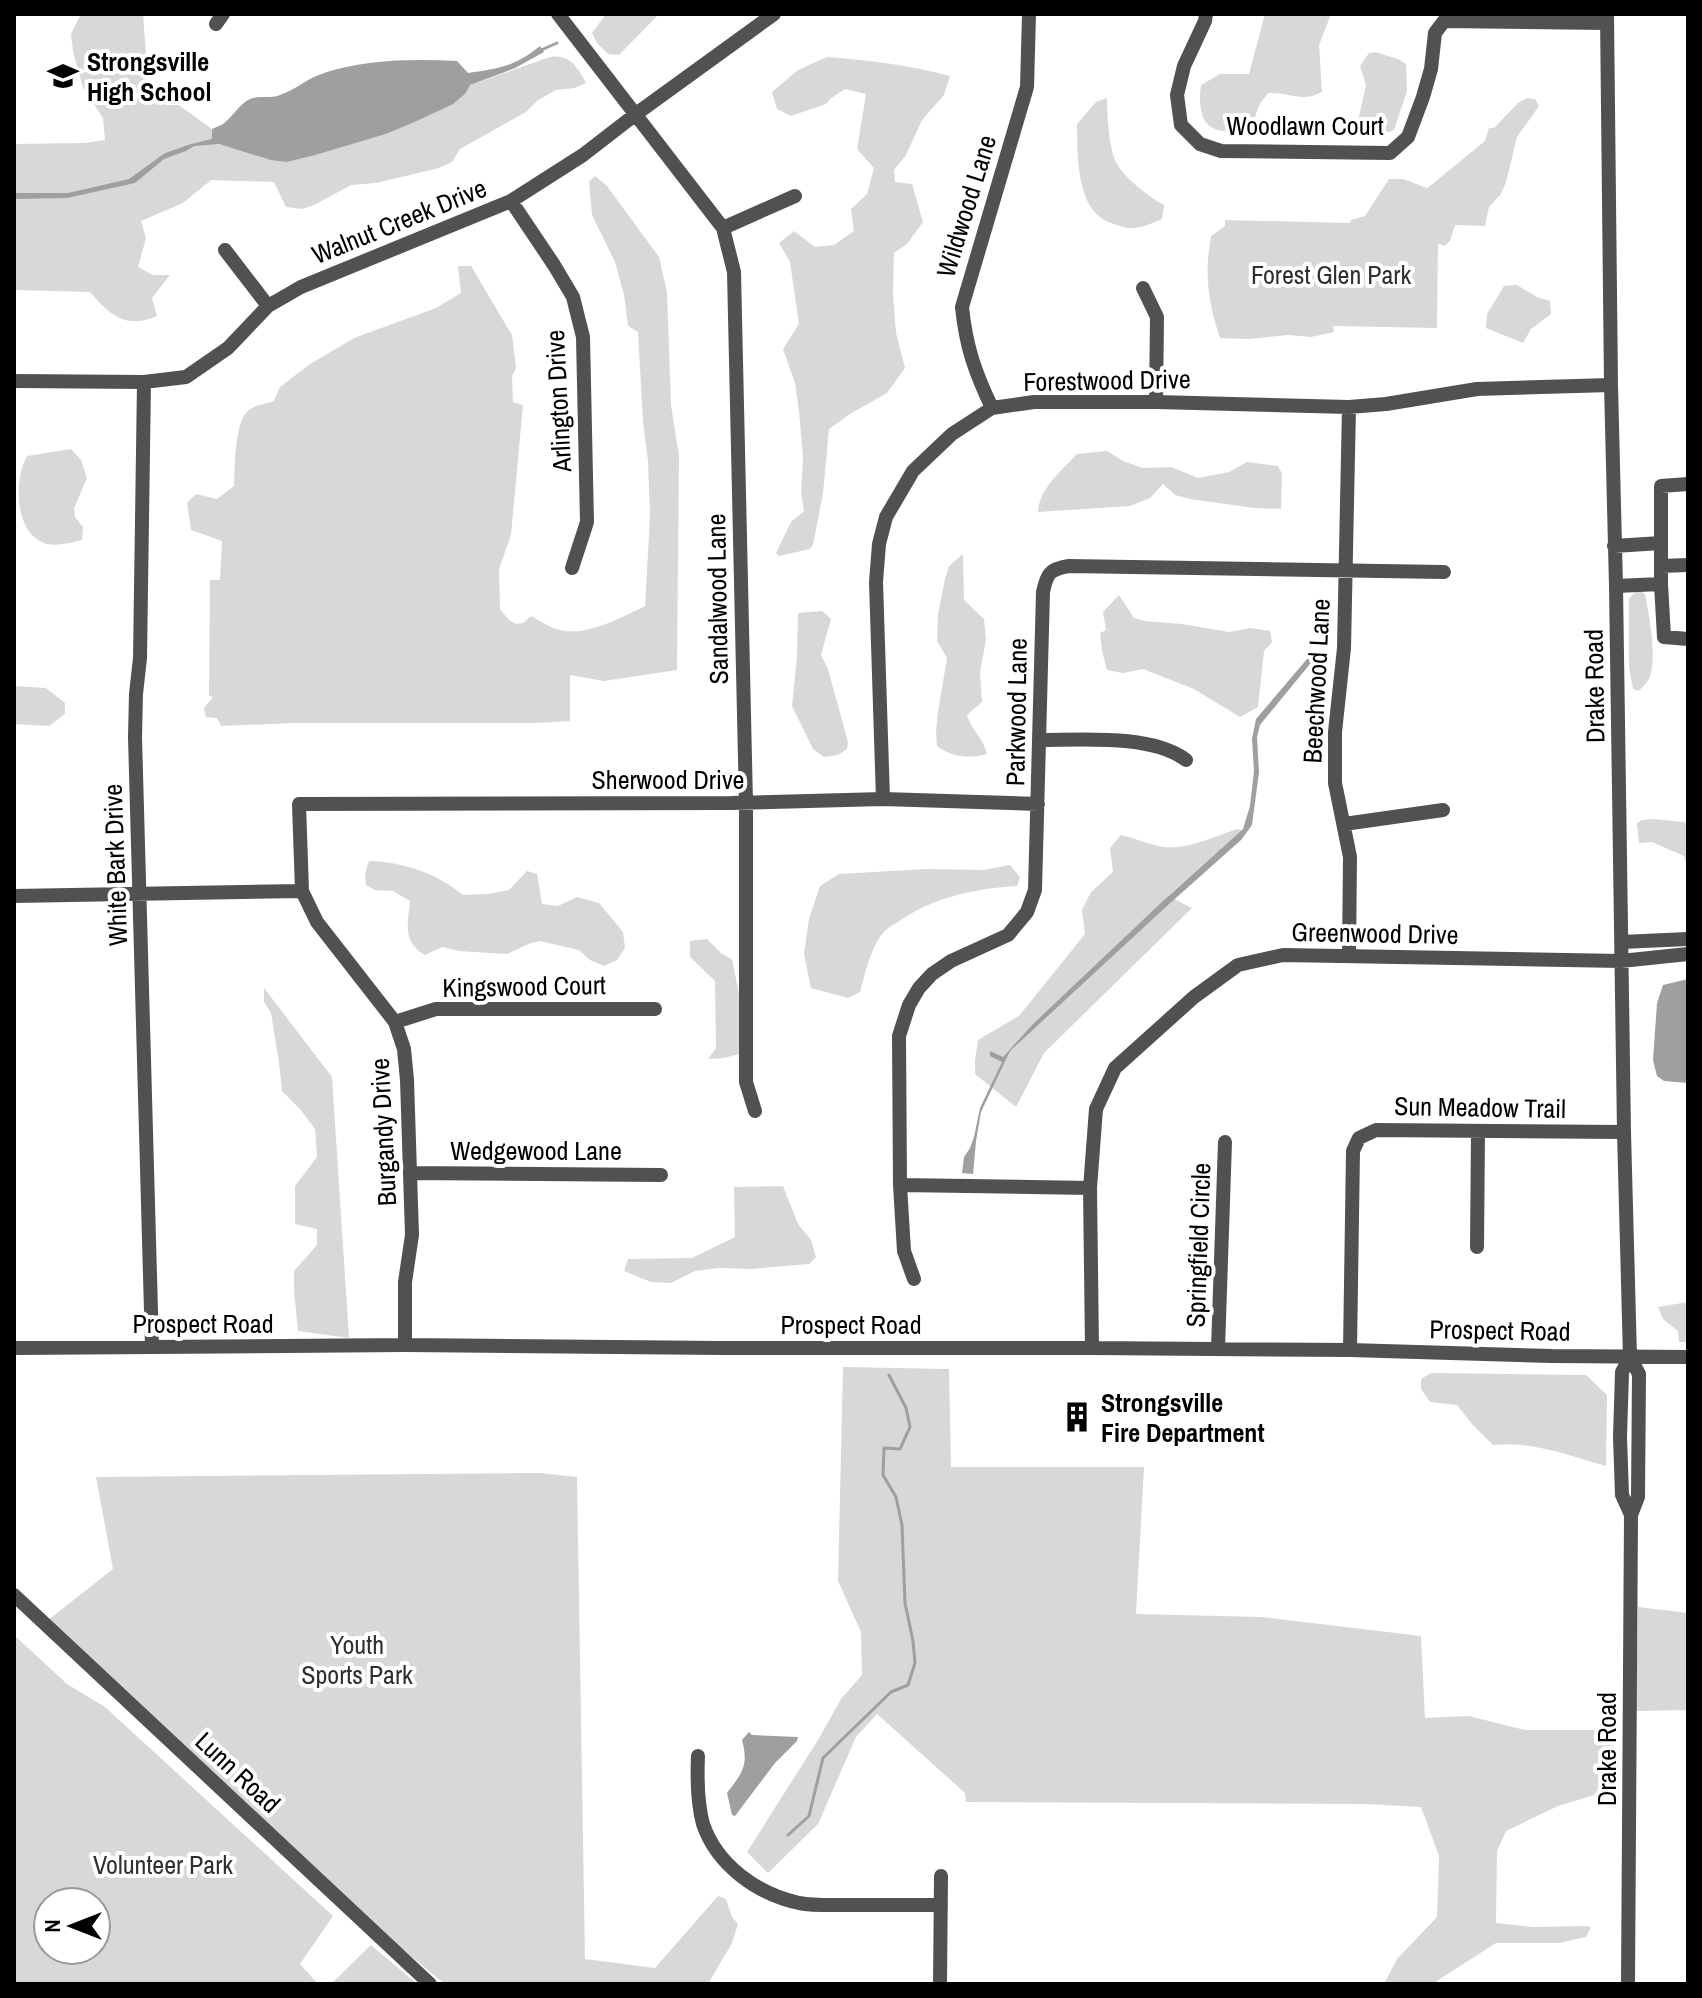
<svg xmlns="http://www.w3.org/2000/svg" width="1702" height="1998" viewBox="0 0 1702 1998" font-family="'Archivo Narrow',sans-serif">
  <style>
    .green { fill: #d8d8d8; fill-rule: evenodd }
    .water { fill: #9f9f9f }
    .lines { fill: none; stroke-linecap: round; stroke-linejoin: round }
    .stream { stroke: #9f9f9f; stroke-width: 3 }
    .minor { stroke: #515151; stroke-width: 14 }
    .labels { text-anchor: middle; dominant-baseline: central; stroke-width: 8; stroke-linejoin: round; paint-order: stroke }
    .poi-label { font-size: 26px; font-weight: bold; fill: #000; stroke: #fff; text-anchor: start }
    .street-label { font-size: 26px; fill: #000; stroke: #fff }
    .park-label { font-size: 26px; fill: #2f2f2f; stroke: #fff }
  </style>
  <rect width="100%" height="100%" fill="#fff"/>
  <path class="green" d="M81 14H143L148 83 212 129V144C237 144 262 159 287 162L386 134 466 93 470 85 550 57C569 54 578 67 586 83L575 88 556 90 538 100 526 112 460 149 452 162 439 168 376 183 351 185 314 205 302 209 286 207 274 182 211 180 183 203 141 221 146 238 138 267 153 275H170L152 298 157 316C126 330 109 314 90 292L14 290V144L85 143 105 140 103 118 83 88 73 51 71 34Z
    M606 14H659L619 55 608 54 597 43 592 33Z
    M1265 14H1331L1319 45 1322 92C1302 103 1290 92 1268 93 1268 94 1260 103 1260 104 1256 111 1255 122 1249 127 1244 132 1236 131 1230 131 1200 133 1198 107 1201 85L1220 74H1249Z
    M1375 52 1398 59 1406 64 1407 91 1394 130 1383 134 1359 132 1356 130 1366 85 1360 66 1369 53Z
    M827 57C868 60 909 65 950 76L944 95 922 120 906 155 894 170 895 182 912 184 923 222 907 244 894 253 893 293 896 333 905 368 887 393 850 414 829 429 823 493 813 545 810 549 779 556 776 553 791 522 804 511 801 493 803 458 799 411 795 383 783 349 799 324 790 262 779 243 794 231 815 247 834 245 854 231 851 209 867 194 874 168 857 149 866 94 845 89 830 99 826 104 791 116 777 109 772 92 798 70Z
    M1107 98C1107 114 1109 149 1116 162 1124 178 1149 197 1164 205L1162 219C1153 223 1142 228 1132 228 1126 229 1119 225 1114 224 1075 213 1078 156 1077 124L1096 102Z
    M1527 98 1535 99 1539 106 1517 137 1506 182 1501 194 1489 207 1485 226 1455 225 1450 241 1444 246 1438 243 1437 328 1333 326 1334 332 1311 337 1288 335 1249 339 1220 338C1208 302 1204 274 1211 236L1225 226V220L1350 223 1351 220 1365 216 1389 179H1403L1427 188 1430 186 1485 141 1489 128H1494L1518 103Z
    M595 176 607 186 659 257 667 292 671 405 679 456 677 670 604 681 570 675V721L536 723H296L221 726 217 718 206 717 204 708 213 697 209 696 210 580H220L222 541 191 530 187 503 196 494 217 499 234 486C235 469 234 421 249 410 255 405 266 404 274 401L280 387 310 364 354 338 436 308 461 293 458 266H471L512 335 516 368 512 376 513 402 523 405 511 535 499 569 500 609 509 620 516 624 523 623 531 616C542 622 553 630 566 631 591 634 623 617 645 606L650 517 648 461 643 422 638 332 628 326 624 295 615 262 592 215 589 182Z
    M1517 285 1537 297 1550 301 1551 314 1531 329 1523 343 1486 328 1487 314 1504 286Z
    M71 449 81 460 87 478 74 508 75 517 83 527 82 540C71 543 54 547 44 543 14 532 14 479 27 456Z
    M1107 451 1123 461 1143 468 1171 467 1198 478 1229 472 1247 462 1278 466 1282 474 1281 509 1254 508 1190 499 1175 495 1163 484 1150 498 1130 506 1038 512C1039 489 1062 470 1077 454Z
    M963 554 964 600 984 619 986 640 980 672 982 702 967 715C973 733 982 735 987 754 970 759 951 757 937 746L936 731 938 712 947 658 937 641 938 614 945 579 949 566Z
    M1638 590 1645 594C1649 615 1657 654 1650 676 1648 682 1643 686 1639 691L1633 689 1629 667V598Z
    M1119 595 1134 618 1145 621 1182 624 1229 632 1250 628 1270 631 1272 642 1264 651 1258 707 1240 717 1194 689 1143 669 1123 673 1107 670 1102 651 1100 633 1106 630 1103 612Z
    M822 611 831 619 821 655 828 669 848 742 847 749 838 755 824 757 813 749 792 706 797 657 798 613Z
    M14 686 46 688 65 703V714L49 726 14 724Z
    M1653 819 1684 822 1688 824V868L1684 856 1652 842 1639 843 1637 823 1642 820Z
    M1237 829 1242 830 1168 896 1192 908 1044 1053 1016 1107 975 1074V1060L978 1040 1019 1016 1085 934 1082 910 1091 892 1113 872 1110 848 1121 835C1134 838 1145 843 1158 846 1185 852 1212 837 1237 829Z
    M369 861C404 862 436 873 463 895L488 894 509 890 527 871 537 874 542 904 558 906 577 897 599 903 623 932 625 948 617 960 604 966 590 960 579 950 540 941 531 943 507 954 459 951 442 947 425 955C402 942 408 923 410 901L393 891 375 890 366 885 365 874Z
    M1010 865 1020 877 1017 886C976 888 931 898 898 922 893 925 886 929 883 933 871 947 865 974 860 992L848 998 811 988 804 954 809 919 820 886 839 874 927 869 983 870Z
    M707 939 722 954 732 959 740 999 739 1054 724 1058 708 1059 716 1048 715 981 690 957V941Z
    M264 988 332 1077 349 1338 298 1331 294 1291V1271L317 1245V1229L295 1224V1186L317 1157 315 1129 300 1109 282 1091 279 1063 271 1013 264 1002Z
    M783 1186 798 1224 811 1240 816 1257 809 1264 751 1269 719 1268 695 1271 671 1283 651 1282 624 1271 628 1259 692 1258 735 1237 734 1187Z
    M1688 1302V1342H1679L1678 1331 1663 1319 1658 1307Z
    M843 1367 949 1369 951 1467H1144L1136 1614 1262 1617 1421 1636 1425 1718 1469 1716 1525 1730H1614L1612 1761 1608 1791 1558 1806 1506 1831 1497 1851 1496 1923 1533 1927 1586 1926 1591 1927 1586 1937 1559 1943H1496L1432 1984H1384L1397 1959 1437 1917 1439 1856 1421 1807 1366 1804 966 1802 965 1793 877 1714 856 1737 818 1824 768 1873 747 1852 818 1740 841 1699 862 1675 861 1632 838 1581Z
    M1431 1373 1586 1375 1607 1395 1606 1466C1567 1455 1533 1441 1493 1445L1472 1424 1457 1405 1430 1402 1421 1389V1379Z
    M540 1473 577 1477 585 1959 655 1968 718 1896 726 1899 732 1917 738 1924 732 1943 708 1984H445L368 1921 47 1621 113 1569 96 1477Z
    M1638 1607 1688 1613V1710L1636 1711Z
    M14 1635 67 1684 105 1707 333 1916 300 1964 318 1984H14ZM48 1902H96V1950H48Z
    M371 1945 417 1984H331Z"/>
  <path class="water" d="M540 46 544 52 515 68 470 85 466 93 453 104 419 120 386 134 315 155 287 162 271 160 219 144 194 146 186 151 164 159 135 183 67 198 14 199V193H68L129 179 165 153 191 144 212 139V129C216 127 220 126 223 124 233 117 239 104 250 99 260 95 271 99 280 95 295 90 308 78 324 73 366 59 414 59 457 61L468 73C500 68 514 67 540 46Z
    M1313 652 1319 653 1260 725 1257 737 1259 772 1252 825 1241 840 1168 905 1010 1051 981 1112 976 1141 973 1174 962 1173 964 1157 970 1148 974 1137 980 1108 1002 1062 990 1056V1051L1003 1057 1033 1024 1163 901 1243 829 1250 806 1254 771 1252 739 1256 719Z
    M1688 979V1083L1664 1081 1657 1076 1653 1060 1657 1003 1663 985Z
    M749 1732 752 1735 798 1737 797 1741 775 1763 735 1816 732 1815 727 1793C742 1773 749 1766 742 1740Z"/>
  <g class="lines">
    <path class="stream" d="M539 51 557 43
      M788 1835 809 1816 823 1758 891 1692 908 1685 915 1663 913 1641 905 1603 902 1525 896 1497 883 1475 884 1448 900 1449 910 1427 906 1408 889 1375"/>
    <path class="minor" d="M558 14 723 228 734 272 746 803V1082L755 1111
      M1206 14 1205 21 1184 66 1177 95 1181 125 1200 144 1221 151 1390 153 1408 137 1423 97 1431 69 1435 33 1444 21 1606 23
      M1607 14 1611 385 1616 586 1624 1132 1630 1357 1639 1374 1638 1497 1631 1515 1628 1984
      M216 24 223 14
      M511 201 554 265 573 297 583 337 587 522 572 568
      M723 228 795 196
      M225 250 268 306
      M1143 288 1157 317 1156 402
      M14 381 144 382 186 377 228 348 268 306 301 287 511 201 583 155 636 114 774 14
      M144 382 140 658 136 694 135 737 152 1347
      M1349 407 1344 648 1335 732V783L1350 857 1349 956
      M992 408C975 372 966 347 962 307L1027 87 1029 14
      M1688 484 1661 486V584L1664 637 1688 639
      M1614 546 1661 543
      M1661 566 1688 565
      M1616 586 1661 584
      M1040 740C1082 740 1152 734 1186 760
      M883 799 876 582 879 544 886 517 913 471 952 434 992 408 1034 402H1156L1349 407 1386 404 1477 389 1611 385
      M1344 824 1443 810
      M14 896 302 891
      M1621 942 1688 939
      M395 1022 436 1009H655
      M410 1173 661 1175
      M900 1185 1090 1188
      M1477 1247 1478 1132
      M914 1279 904 1251 900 1185 899 1036 909 1005 919 988 932 974 951 961 1008 935 1027 912 1035 890 1043 592C1047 573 1050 569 1069 566L1444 572
      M405 1345V1282L412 1235 407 1080 404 1049 395 1022 317 922 302 891 299 804 731 803 883 799 1038 804
      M14 1348 405 1345 721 1348H1092L1350 1350 1552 1356 1688 1357
      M1092 1348 1090 1188 1096 1109 1115 1068 1194 997 1238 965 1283 955 1621 961 1688 954
      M1218 1349 1225 1142
      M1350 1350 1353 1151 1359 1138 1376 1130 1624 1132
      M1630 1357 1622 1372 1620 1437 1622 1495 1631 1515
      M14 1595 430 1984
      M698 1756C697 1779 697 1802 703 1824 717 1865 757 1894 799 1903 815 1906 832 1905 848 1905 879 1905 910 1905 941 1905
      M940 1984 941 1876"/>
  </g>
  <defs>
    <g id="school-bare" transform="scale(2.4)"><path d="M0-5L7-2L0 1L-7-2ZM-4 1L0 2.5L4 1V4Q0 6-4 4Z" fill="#000" stroke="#fff" stroke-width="2.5" paint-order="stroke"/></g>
    <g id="building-bare" transform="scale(2.4)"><path d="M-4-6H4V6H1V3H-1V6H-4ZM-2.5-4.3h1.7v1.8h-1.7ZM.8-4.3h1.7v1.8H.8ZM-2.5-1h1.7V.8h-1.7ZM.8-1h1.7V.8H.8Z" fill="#000" stroke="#fff" stroke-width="2.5" paint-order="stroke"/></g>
  </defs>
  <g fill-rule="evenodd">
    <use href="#school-bare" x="63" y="76"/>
    <use href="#building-bare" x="1077" y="1417"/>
  </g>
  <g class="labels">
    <g class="poi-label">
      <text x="87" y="61">Strongsville<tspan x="87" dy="30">High School</tspan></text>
      <text x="1101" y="1402">Strongsville<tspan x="1101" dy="30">Fire Department</tspan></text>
    </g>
    <g class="street-label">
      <text x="1305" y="125">Woodlawn Court</text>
      <text transform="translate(966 206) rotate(-73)">Wildwood Lane</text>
      <text transform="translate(399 221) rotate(-22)">Walnut Creek Drive</text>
      <text transform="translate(1107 380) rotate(-1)">Forestwood Drive</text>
      <text transform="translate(558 401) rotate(-93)">Arlington Drive</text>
      <text transform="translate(717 599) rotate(-91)">Sandalwood Lane</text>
      <text transform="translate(1316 681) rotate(-87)">Beechwood Lane</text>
      <text transform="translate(1594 686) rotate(-91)">Drake Road</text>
      <text transform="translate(1016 712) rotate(-89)">Parkwood Lane</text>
      <text x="668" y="779">Sherwood Drive</text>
      <text transform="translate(115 865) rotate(-92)">White Bark Drive</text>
      <text transform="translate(1375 933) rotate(1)">Greenwood Drive</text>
      <text transform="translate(524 986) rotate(-1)">Kingswood Court</text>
      <text transform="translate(1480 1107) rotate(1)">Sun Meadow Trail</text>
      <text transform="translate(383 1132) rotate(-93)">Burgandy Drive</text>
      <text x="536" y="1150">Wedgewood Lane</text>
      <text transform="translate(1198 1245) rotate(-88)">Springfield Circle</text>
      <text x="203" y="1323">Prospect Road</text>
      <text x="851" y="1324">Prospect Road</text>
      <text transform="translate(1500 1330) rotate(1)">Prospect Road</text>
      <text transform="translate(1606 1749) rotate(-90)">Drake Road</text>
      <text transform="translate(238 1772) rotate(43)">Lunn Road</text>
    </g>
    <g class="park-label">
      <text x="1331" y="274">Forest Glen Park</text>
      <text x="357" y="1644">Youth<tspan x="357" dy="30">Sports Park</tspan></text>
      <text x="163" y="1864">Volunteer Park</text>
    </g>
  </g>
  <rect width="1702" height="1998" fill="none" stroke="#000000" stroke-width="32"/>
  <g transform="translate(72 1926) rotate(270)"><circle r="38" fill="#ffffff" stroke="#999999" stroke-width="2"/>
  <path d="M0-6L14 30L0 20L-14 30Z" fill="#000000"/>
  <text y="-12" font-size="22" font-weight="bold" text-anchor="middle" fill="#000000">N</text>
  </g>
</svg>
